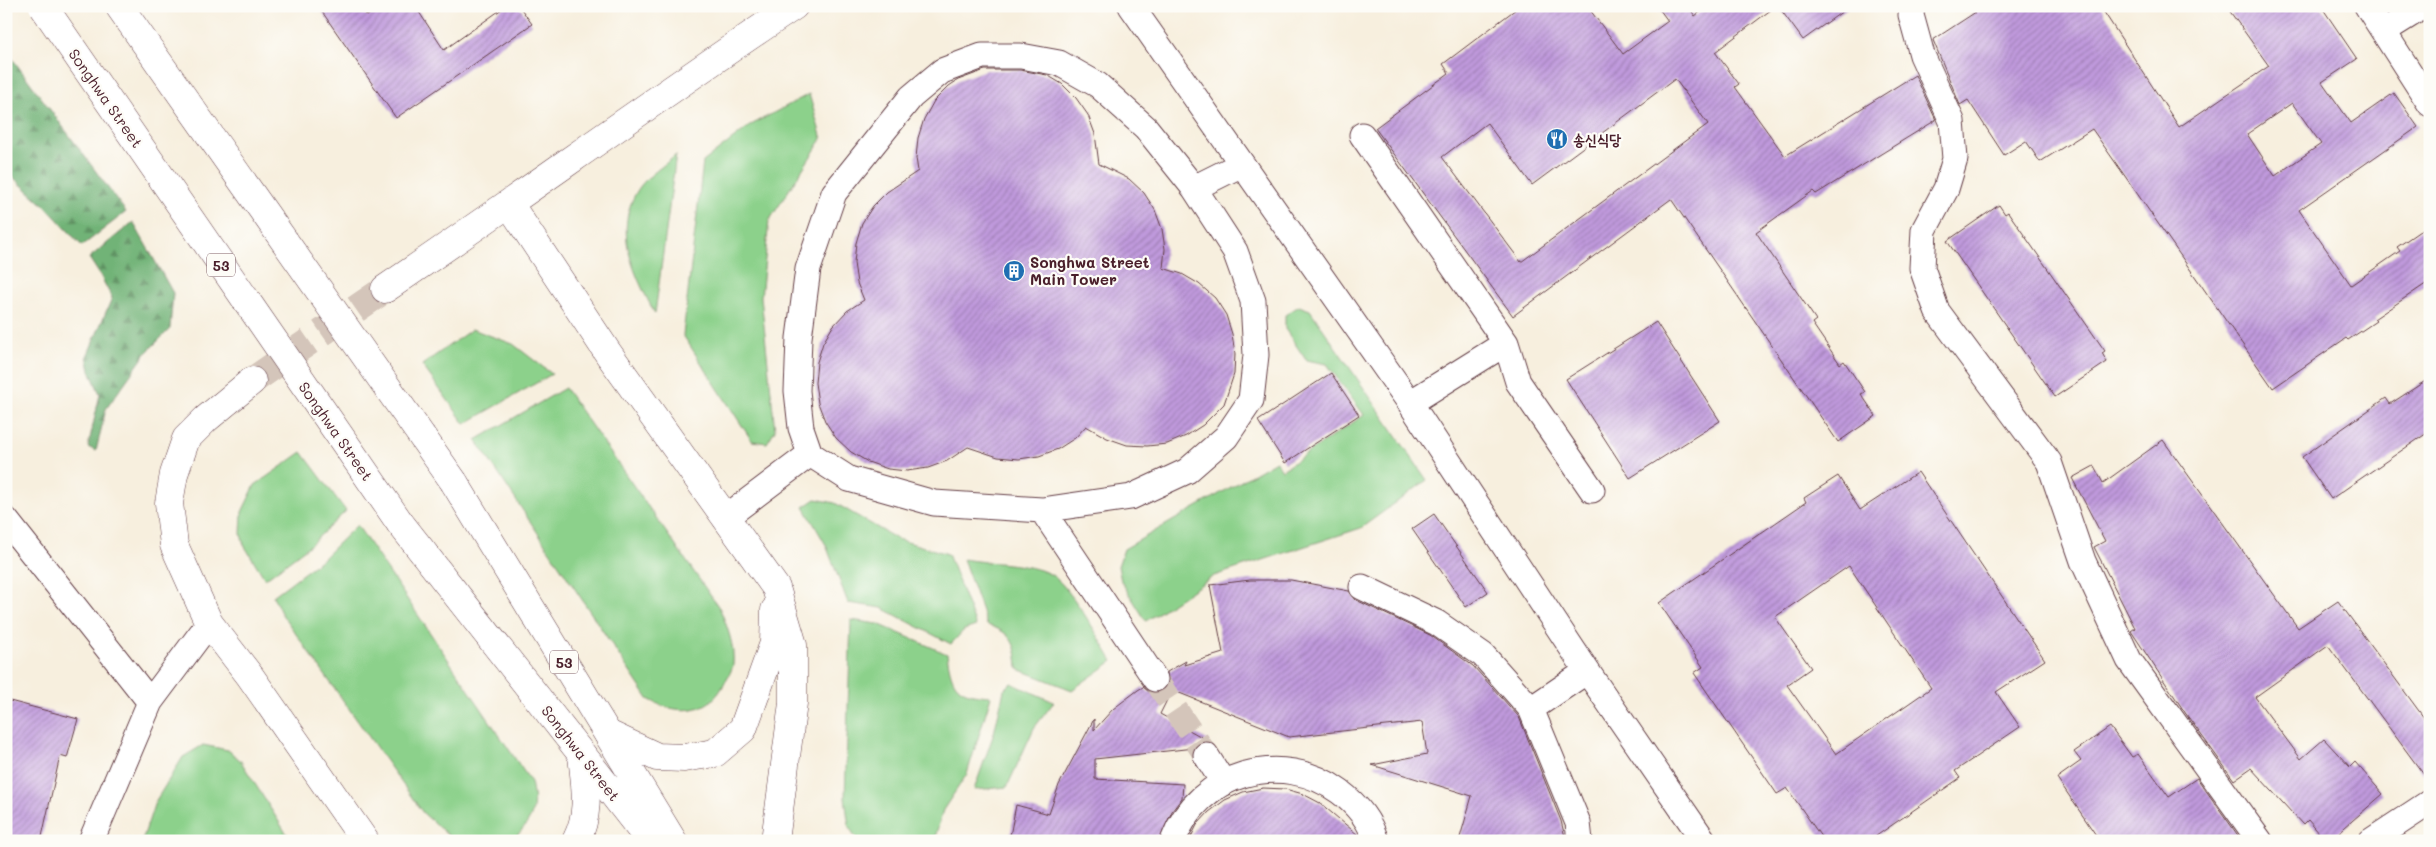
<svg xmlns="http://www.w3.org/2000/svg" width="2436" height="847" viewBox="0 0 2436 847" font-family="Mali,'Poor Story',sans-serif">
  <style>
    .grass { fill: #8cd18b; stroke: #6b785b }
    .forest { fill: url(#forest-firs); stroke: #5e6951 }
    .building { fill: url(#building-hatch); fill-rule: evenodd }
    .lines { fill: none; stroke-linecap: round; stroke-linejoin: round }
    .minor-tunnel { stroke: #d4c5ba; stroke-width: 25; stroke-dasharray: 25 12; stroke-linecap: butt }
    .tertiary-tunnel { stroke: #d4c5ba; stroke-width: 28; stroke-dasharray: 28 14; stroke-linecap: butt }
    .minor-casing { stroke: #643e46; stroke-width: 27 }
    .tertiary-casing { stroke: #643e46; stroke-width: 29 }
    .primary-casing { stroke: #643e46; stroke-width: 29 }
    .minor { stroke: #fff; stroke-width: 25 }
    .tertiary { stroke: #fff; stroke-width: 28 }
    .primary { stroke: #fff; stroke-width: 28 }
    .primary-bridge-casing { stroke: #643e46; stroke-width: 29; stroke-linecap: butt }
    .primary-bridge { stroke: #fff; stroke-width: 28 }
    .labels { text-anchor: middle; dominant-baseline: central; stroke-width: 4.5; stroke-linejoin: round; paint-order: stroke }
    .shield { fill: #fdfcf7; stroke: #806168; stroke-width: 1 }
    .shield-label { font-size: 14px; font-weight: bold; fill: #4a1f2b }
    .street-label { font-size: 15px; fill: #4a1f2b; stroke: #fdfcf7 }
    .poi-label { font-size: 15px; font-weight: bold; fill: #4a1f2b; stroke: #fdfcf7; text-anchor: start }
  </style>
  <defs>
    <pattern id="forest-firs" width="22" height="20" patternUnits="userSpaceOnUse" patternTransform="scale(1.25)"><rect width="22" height="20" fill="#71b377"/><path d="M5 1l3.5 6h-7zM16 11l3.5 6h-7z" fill="#5f9162"/></pattern>
    <pattern id="building-hatch" width="6" height="6" patternUnits="userSpaceOnUse" patternTransform="scale(1.25)"><rect width="6" height="6" fill="#c09add"/><path d="M-1 1l2-2M0 6l6-6M5 7l2-2" fill="none" stroke="#9e7db3"/></pattern>
  </defs>
  <rect width="100%" height="100%" fill="#fdfcf7"/>
  <filter id="ink" filterUnits="userSpaceOnUse"><feTurbulence type="fractalNoise" baseFrequency=".02" numOctaves="2"/><feDisplacementMap in="SourceGraphic" scale="10" xChannelSelector="R" yChannelSelector="G"/><feConvolveMatrix kernelMatrix="1 2 1 2 8 2 1 2 1" color-interpolation-filters="sRGB"/></filter>
  <filter id="wash" filterUnits="userSpaceOnUse"><feTurbulence type="fractalNoise" baseFrequency=".0096" numOctaves="4" result="noise"/><feDisplacementMap in="SourceGraphic" scale="20" xChannelSelector="R" yChannelSelector="G"/><feGaussianBlur stdDeviation="1.12" result="paint"/><feColorMatrix in="noise" values="0 0 0 0 0 0 0 0 0 0 0 0 0 0 0 0 0 1.4 0 .05"/><feComposite in="paint" operator="in"/></filter>
  <g filter="url(#wash)">
    <rect width="100%" height="100%" fill="#f7efde"/>
    <path class="grass" d="M809 94 822 139 769 221 761 297 775 430 767 443 752 441 683 335 703 162 751 125Z
      M676 155 655 314C635 275 611 230 639 188 647 176 665 165 676 155Z
      M1299 306 1310 310 1427 480 1361 528 1214 576 1146 621 1121 581 1118 566 1124 549 1276 461 1282 470 1364 415 1327 364 1306 360 1285 329V315Z
      M472 329 513 344 552 374 465 424 422 365Z
      M565 388 720 609C727 626 735 646 733 665 732 670 728 677 725 682 710 716 676 715 648 699L476 440Z
      M302 452 346 511 309 546 265 579 244 545 241 534 242 512 255 485Z
      M816 499 835 503 897 539 948 554 976 626 964 630 951 644 882 608 848 603 826 545 804 507Z
      M357 525 531 782C537 811 533 818 514 839L459 841 451 838 423 813 281 613 273 596 321 560Z
      M963 559C988 564 1027 562 1050 574 1069 584 1100 640 1113 661L1072 690 1018 669C1017 645 1012 632 987 625Z
      M851 620 878 624 947 654C952 688 957 694 991 696L967 774 943 810 934 841H858L849 827 845 798Z
      M1011 683 1054 702 1034 728 1007 787 974 790 994 733 1004 690Z
      M203 745 228 750 240 760 291 841H142L155 802 183 757Z"/>
    <path class="forest" d="M6 50 126 212 82 246 45 206 6 171Z
      M133 222 173 293 170 329 147 352 106 409 96 451 88 447 100 394 90 371 87 356 112 298 100 275 89 258Z"/>
    <g id="blocks">
      <path class="building" d="M318 6H360L367 16 382 6H415L444 50 506 6H519L532 24 396 118Z
        M1520 6H1587L1623 54 1668 21 1657 6H1688L1695 16 1708 6H1776L1715 52 1739 84 1735 87 1785 156 1915 75 1936 120 1816 194 1813 191 1756 232 1816 320 1812 323 1840 364 1844 361 1865 392 1861 394 1876 416 1838 442 1671 199 1513 316 1375 128 1449 73 1443 64ZM1675 79 1708 124 1521 262 1442 157 1487 123 1532 185Z
        M1778 6H1850L1803 40Z
        M1985 6H2100L2179 127 2269 66 2226 6H2321L2357 59 2322 82 2351 123 2394 93 2418 127 2299 210 2351 285 2400 251 2397 247 2430 224V281L2374 319 2376 321 2348 340 2346 338 2273 388 2092 129 2040 162 2026 141 2004 155 1968 100 1960 105 1933 40ZM2292 103 2321 144 2275 176 2247 134Z
        M985 70H1020L1047 75 1062 84 1076 98 1088 115 1095 134 1099 164 1129 179 1144 193 1155 210 1162 229 1165 249 1163 268 1182 274 1199 284 1215 298 1226 315 1232 334 1235 354 1234 374 1224 404 1203 425 1186 436 1167 444 1147 446 1127 445 1107 438 1086 426 1075 438 1058 449 1039 456 1019 459 998 457 968 447 947 461 928 468 907 471 888 469 868 462 851 452 836 438 825 421 818 403 815 383 817 362 823 343 833 326 847 311 864 300 857 283 854 263 856 243 862 223 873 206 887 192 918 171 916 158 918 138 924 119 934 101 949 86 958 80Z
        M1999 205 2005 214 2008 212 2105 351 2102 353 2107 362 2055 397 1947 241Z
        M1656 322 1720 421 1630 478 1566 379Z
        M1331 373 1359 415 1285 463 1258 421Z
        M2430 378V431L2331 499 2302 457 2386 398 2390 404Z
        M2163 440 2298 628 2338 601 2430 726V783L2328 645 2255 697 2301 759 2324 739 2350 767 2355 762 2383 794 2329 841H2326L2308 820 2303 825 2251 768 2234 780 2186 714 2131 631 2135 628 2094 547 2105 541 2072 478 2094 466 2103 483Z
        M1918 472 2045 660 1996 692 2020 727 1955 771 1960 778 1869 841H1824L1787 788 1777 794 1694 673 1703 667 1659 603 1806 502 1804 498 1838 476 1860 510ZM1849 566 1931 688 1836 754 1787 685 1811 668 1775 617Z
        M1434 514 1488 592 1466 607 1412 529Z
        M1250 580H1291L1349 591 1356 600 1430 635 1473 666 1519 717 1561 821 1566 841H1459L1472 796 1372 765 1427 754 1422 722 1289 737 1172 690 1160 714 1209 741 1199 743 1194 748 1095 759V779L1183 784 1182 798 1172 811 1159 841H1009L1016 805 1049 814 1059 785 1094 719V730L1113 709 1138 690 1143 687 1149 692 1163 691 1168 685 1167 672 1186 661 1184 665 1223 653 1210 585Z
        M6 700 78 719 67 758 60 756 41 841H6Z
        M2110 727 2132 757 2138 754 2169 797 2197 778 2242 841H2100L2057 778 2081 761 2074 752Z
        M1263 788 1285 789 1303 794 1320 803 1358 835 1361 841H1189L1197 825 1209 812 1225 800 1243 792Z"/>
    </g>
  </g>
  <g filter="url(#ink)">
    <use href="#blocks" fill-opacity="0" stroke="#643e46" stroke-width="1"/>
    <g class="lines">
      <path class="minor-tunnel" d="M1155 679 1206 755"/>
      <path class="tertiary-tunnel" d="M252 381 385 289"/>
      <g class="minor-casing">
        <path id="minor" d="M1131 6 1410 403 1587 671 1704 841
          M1912 6 1911 15 1922 55 1952 121 1955 159 1946 189 1924 230 1922 268 1937 311 2049 462 2083 561 2129 660 2260 841
          M2367 6 2430 104
          M2384 31 2424 6
          M982 56H1021L1059 63 1098 85 1146 128 1194 188 1235 251 1253 301 1256 355 1251 400 1226 437 1187 471 1131 497 1042 510 934 503 849 479 810 454 801 428 797 391 799 338 808 269 834 193 911 97 942 71Z
          M1362 135 1506 343 1518 382 1592 490
          M1194 188 1242 164
          M1410 403 1506 343
          M1042 510 1155 679
          M725 518 810 454
          M6 520 150 702
          M1362 587 1437 623 1483 655 1531 709 1578 823 1580 841
          M1531 709 1587 671
          M1206 755 1223 782
          M91 841 150 702 209 623
          M1173 841C1198 772 1282 749 1340 792 1356 804 1370 821 1376 841
          M2371 841 2430 802"/>
      </g>
      <g class="tertiary-casing">
        <path id="tertiary" d="M510 205 608 353 776 588 793 645V703L775 841
          M385 289C522 196 656 98 794 6
          M252 381 206 419 186 439 174 474 169 503 174 545 209 623 250 676 365 841
          M608 734 657 757 684 758 715 753 743 729 774 643 775 610
          M576 841C591 812 585 785 582 755"/>
      </g>
      <g class="primary-casing">
        <path id="primary" d="M454 482 673 841
          M400 523 650 841"/>
      </g>
      <use href="#minor" class="minor"/>
      <use href="#tertiary" class="tertiary"/>
      <use href="#primary" class="primary"/>
      <g class="primary-bridge-casing">
        <path id="primary-bridge" d="M43 6 400 523
          M119 6 454 482"/>
      </g>
      <use href="#primary-bridge" class="primary-bridge"/>
    </g>
  </g>
  <defs>
    <g id="restaurant-disc" transform="scale(1.125)"><circle r="9.5" fill="#1f6fb2" stroke="#fdfcf7"/><path d="M-5-6h1v4h1v-4h1v4h1v-4h1v5L-1.5 .5V6h-2V.5L-5-1ZM5-6V6H3V1.5H1.5Q1.5-4 5-6Z" fill="#fff"/></g>
    <g id="building-disc" transform="scale(1.125)"><circle r="9.5" fill="#1f6fb2" stroke="#fdfcf7"/><path d="M-4-6H4V6H1V3H-1V6H-4ZM-2.5-4.3h1.7v1.8h-1.7ZM.8-4.3h1.7v1.8H.8ZM-2.5-1h1.7V.8h-1.7ZM.8-1h1.7V.8H.8Z" fill="#fff"/></g>
  </defs>
  <g fill-rule="evenodd">
    <use href="#restaurant-disc" x="1557" y="139"/>
    <use href="#building-disc" x="1014" y="271"/>
  </g>
  <g class="labels">
    <g class="shield">
      <rect x="207" y="253.5" width="28" height="23" rx="4"/>
      <rect x="550" y="650.5" width="28" height="23" rx="4"/>
    </g>
    <g class="shield-label">
      <text x="221" y="265">53</text>
      <text x="564" y="662">53</text>
    </g>
    <g class="street-label">
      <text transform="translate(106 98) rotate(55)">Songhwa Street</text>
      <text transform="translate(336 431) rotate(55)">Songhwa Street</text>
      <text transform="translate(581 753) rotate(52)">Songhwa Street</text>
    </g>
    <g class="poi-label">
      <text x="1573" y="139">송신식당</text>
      <text x="1030" y="262">Songhwa Street<tspan x="1030" dy="17">Main Tower</tspan></text>
    </g>
  </g>
  <rect width="2436" height="847" fill="none" stroke="#fdfcf7" stroke-width="25"/>
</svg>
